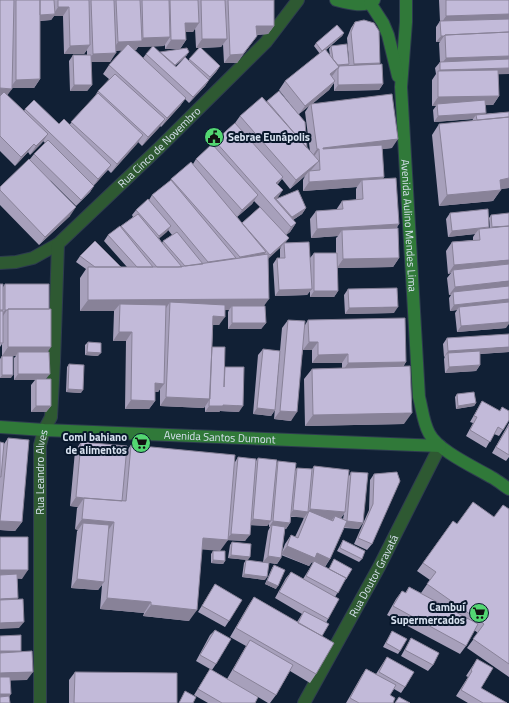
<svg xmlns="http://www.w3.org/2000/svg" width="509" height="703" viewBox="0 0 509 703" font-family="'Titillium Web',sans-serif">
  <style>
    .lines { fill: none; stroke-linecap: round; stroke-linejoin: round }
    .minor-casing { stroke: #2d3b4f; stroke-width: 14 }
    .secondary-casing { stroke: #2d3b4f; stroke-width: 14 }
    .minor { stroke: #2e5932; stroke-width: 12 }
    .secondary { stroke: #307939; stroke-width: 12 }
    .wall { fill: #a7a0bb; fill-rule: evenodd }
    .shaded-wall { fill: #888298 }
    .building { fill: #c2bad9; stroke: #888298 }
    .labels { text-anchor: middle; dominant-baseline: central; stroke-width: 4; stroke-linejoin: round; paint-order: stroke }
    .poi-label { font-size: 11px; font-weight: bold; fill: #d8e2f0; stroke: #08172b; text-anchor: end }
    .street-label { font-size: 11px; fill: #d8e2f0; stroke: #08172b }
  </style>
  <rect width="100%" height="100%" fill="#112035"/>
  <g class="lines">
    <g class="minor-casing">
      <g id="minor">
        <path id="s1" d="M0 263 16 262 33 258 58 244 159 148 266 42 298 0"/>
        <path id="s2" d="M40 703V445L44 430 51 417 54 362 58 244"/>
        <path id="s3" d="M304 703 379 567 440 446"/>
      </g>
    </g>
    <g class="secondary-casing">
      <g id="secondary">
        <path d="M336 0C348 3 364 8 374 0"/>
        <path id="s4" d="M406 0V22L401 87 419 397C422 408 423 422 429 433 437 450 474 467 491 477 497 480 503 485 509 489"/>
        <path d="M370 3 383 23 388 35 398 76"/>
        <path id="s5" d="M0 427 44 430 440 446"/>
      </g>
    </g>
    <use href="#minor" class="minor"/>
    <use href="#secondary" class="secondary"/>
  </g>
  <path class="wall" d="M0 0H255L274 26 268 34 257 35 237 63H224L223 44 221 47 201 48 220 66 216 72 209 80 205 86 189 103 185 99 180 106 161 127 160 126 142 146 138 142 111 173 108 170 105 173 94 185 90 192 76 206 50 180 70 216 39 245 0 205V187L30 159 34 154 45 143 43 141 30 155 28 152 15 166 0 151ZM54 16H63L64 54H84L87 50V55H73L69 61 70 91H87L92 85 91 62H110L116 51 122 50 109 65 103 74 109 79 98 91 93 99 70 124H59L25 109 24 111 7 95 12 88H34L40 79V21L51 20ZM195 28 196 48H200L188 61 176 67 175 66 187 55 160 52V53L146 54 143 58 134 50H136L138 47 164 46 165 44V49H180L186 40 185 32H193Z
    M439 0H509V74H498L499 96 493 105H485L484 114 509 112V188L501 189 493 201 439 206 432 135 439 124 472 121 473 119 434 122 433 110 436 106H432V80L436 74 435 68 440 62 439 43 440 42H436V27L440 21Z
    M355 22 379 64 383 84 379 90 334 91V83L329 90 312 104 392 148 382 149 384 177 382 179 399 224 396 229 399 258 393 267 337 268 338 291 334 297H310V291L307 295 275 296 273 264 277 258H280V249L281 247 268 258 264 306 266 323 261 329H228V312L229 310H225L219 325H213L212 347 224 368 225 367 239 412 220 411 219 412H205V405L204 408 160 406V389L158 392H155V401L149 409H125L126 341H113L114 312V311H80V278L86 269 76 262 80 256 121 267H127L104 241 108 235 120 227 133 217 132 215 136 210 149 200 152 195 170 181 171 179 193 164 196 159 212 145 215 141 235 123 240 116 266 102 267 101 298 114 279 90 285 81 320 54 314 46 316 43 344 33 342 36 326 50 330 56 329 49 331 46 349 62 347 38 351 28ZM309 106 305 112 310 151 307 148 299 114ZM305 176 303 180V191L357 187 356 189V200L342 201 336 210 316 211 310 219 311 238 338 236 336 238V253H314L310 258 285 243 289 238 286 235 290 232 296 223 293 220 302 214 306 208 277 199 278 184 282 179 290 189ZM254 201 260 207 242 223 237 217 252 204ZM168 230 172 235 163 241 162 243 159 238Z
    M450 213 490 228 489 218 491 215 506 328 457 332 455 313 457 310 450 311 449 298 451 295H449L447 278 451 273 448 274 446 251 452 242 473 240V237L475 234 448 237 446 219Z
    M0 284 3 287 5 284 48 352 46 379 51 406 46 412H31V385L35 380H14V358L16 356H2V344L0 347Z
    M348 289 394 313 345 314 344 295Z
    M288 320 305 325 308 320 406 362 403 367 404 424 305 426 304 379 312 369 342 368V363H312V350H303L291 421 274 419 282 328Z
    M447 338 509 352 480 354V365L476 371 445 373 444 359 445 356 444 357 443 344Z
    M88 342 98 356 85 355V345Z
    M263 349 275 410 271 416 253 414 258 355Z
    M2 356 11 378H0V359Z
    M69 364 81 393 66 392 67 367Z
    M457 394 476 403 474 406 456 409 455 397Z
    M482 401 503 430 499 436 494 434 486 448 466 436 473 423 470 422Z
    M509 423V457L506 461 492 453Z
    M8 438 22 522 15 531 0 530V442L4 444Z
    M81 442 126 452 131 445 235 462 238 457 256 461 258 458 277 463 278 461 295 471 297 468 312 469 314 466 349 476 351 472 359 529 344 528 330 559 325 567 329 569 334 559 346 579 344 582 335 597 328 619 326 623 322 636 316 674 310 683 290 671 276 695 270 703H268L258 697 255 703H208L194 695 210 669 196 661 210 635 215 630 216 664 212 670 227 679 246 646 230 637 248 606 254 597 297 622 302 614 275 598 286 578 291 572 303 579 313 563 312 562 309 566 281 555V558L277 564 263 562 268 531 270 527H269V524L267 526 251 525 245 541 228 540 202 549 189 621 143 616 144 613 100 609 102 585 98 590 71 588 77 531 78 530 75 529 77 508 78 507 70 506 75 451ZM344 514 343 519 341 518ZM291 517H304L303 520 295 537 291 535 285 544 282 552 285 529H286L290 523Z
    M397 472 372 544 367 550 354 544 369 510 370 480 374 474Z
    M509 509V677L467 648 478 633 474 630 466 646 460 654 387 615 396 599 402 591 405 593 409 587 421 593 430 580 417 571 453 521 457 524 494 517Z
    M343 540 362 559 359 562 337 551Z
    M232 542 248 560 228 558 230 545Z
    M213 551 225 561 223 564 211 563V554Z
    M246 560 265 580 242 577 244 563Z
    M274 565 276 589 265 584 272 568Z
    M215 584 229 621 225 627 198 612Z
    M392 631 400 651 398 654 383 647Z
    M411 638 433 665 428 671 401 656Z
    M387 657 405 687 401 693 394 689 390 695 393 703H346L362 675 366 669 376 674 383 663Z
    M477 659 481 688 507 703H468L456 696 468 677 466 676Z
    M75 672 177 703H69V680Z"/>
  <path class="shaded-wall" d="M58 7H69L63 16H54L51 20 36 21 40 15H53Z
    M509 14V23L440 25 446 16Z
    M185 23H199L193 32H179Z
    M256 26H274L268 34 250 35Z
    M344 33 342 36 320 54 322 51Z
    M257 36 237 63H224L230 55Z
    M441 36H444L440 42H436Z
    M170 37 164 46 138 47 136 50 112 51 118 42 140 41 143 38Z
    M202 39H227L221 47 196 48Z
    M171 40H186L180 49H165Z
    M90 45 84 54H64L70 46Z
    M189 52 187 55 172 68 175 65Z
    M116 53 110 62H87L93 54Z
    M509 56V64L440 66 446 58Z
    M380 63 376 69 350 70 354 64Z
    M349 64 347 67 338 68 333 75 324 83 330 74 334 66Z
    M220 66 216 72 205 83 210 77Z
    M509 68V74L438 76V73L440 70Z
    M40 79 34 88H10L16 80Z
    M209 80 205 86 189 103 193 97Z
    M335 81 329 90 311 105V104L309 106 299 114 305 106Z
    M383 84 379 90 334 91 338 85Z
    M74 85H92L87 91H70Z
    M0 88 12 89 6 97H0Z
    M499 96 493 105 437 106V104L436 106H432L438 97Z
    M186 98 180 106 161 127 167 118Z
    M486 113 481 119 476 115 473 119 434 122 438 116Z
    M165 119 159 128 142 146 148 137Z
    M48 134 42 143 30 155 36 146Z
    M143 135 137 144 111 173 117 164Z
    M398 139 392 148 319 157 323 148Z
    M34 144 28 152 15 166 21 157Z
    M317 149H319L313 158H311Z
    M319 161 312 169 309 173V171L305 176 290 189 296 180Z
    M111 165 105 173 92 188 98 179Z
    M283 177 277 185 276 183Z
    M384 177 378 185 362 180 357 187 303 191 309 182Z
    M509 178V188L492 190 500 180Z
    M94 186 90 192 76 206 81 200Z
    M283 190 277 199 270 203 274 198Z
    M501 190 493 201 439 206 447 195Z
    M258 195 252 204 236 218 242 210Z
    M76 207 70 216 39 245 45 237Z
    M306 208 302 214 288 223 292 217Z
    M296 223 290 232 285 236 291 227Z
    M399 224 393 232 342 230 338 236 311 238 317 229Z
    M171 226 167 232 155 242 159 236Z
    M489 227 479 229 475 234 448 237 452 231Z
    M289 238 284 244V243L281 247 266 261 270 255Z
    M266 252 260 261 234 266 240 257Z
    M236 258 202 270 208 262Z
    M399 258 393 267 337 268 343 259Z
    M509 260V268L453 270 451 273 448 274 454 265Z
    M509 281V289L453 292 451 295H449L455 287Z
    M312 289 307 295 275 296 279 290Z
    M314 291H338L334 297H310Z
    M269 299 261 310 232 306 229 310 169 311 170 302 164 311 120 304 114 311H80L88 300Z
    M509 299V305L459 307 457 310 450 311 454 305Z
    M398 307 394 313 345 314 349 308Z
    M5 310H7L3 316H1Z
    M213 316 225 317 219 325H207Z
    M509 322V324L506 328 457 332 461 326Z
    M232 323H266L261 329H228Z
    M119 332H132L126 341H113Z
    M309 342H318L312 350H303Z
    M8 347H51L45 356 18 352 16 356H2Z
    M509 347V352L448 356V353L444 357 448 351Z
    M87 352 101 353 98 356 85 355Z
    M348 354 342 363H312L318 355Z
    M406 362 400 370 342 372 348 363Z
    M480 365 476 371 445 373 449 367Z
    M18 374H50L45 380 36 379 35 380H14Z
    M2 375H13L11 378H0Z
    M155 383 164 384 158 392H149Z
    M68 389 83 390 81 393 66 392Z
    M166 397 210 399 204 408 160 406Z
    M131 400 155 401 149 409H125Z
    M476 403 474 406 456 409 458 406Z
    M223 405 243 406 239 412 220 411 219 412H205L209 406Z
    M36 406H51L46 412H31Z
    M257 408 275 410 271 416 253 414Z
    M280 411 297 412 291 421 274 419Z
    M412 413 404 424 305 426 313 415Z
    M76 497 84 498 78 507 70 506Z
    M310 509 345 512 339 521 335 516 332 520 306 518 309 511 304 518 289 516 293 510 308 512Z
    M82 519 114 522 107 532 83 523 78 530 75 529Z
    M253 519 271 521 267 526 248 525Z
    M0 521 22 522 15 531 0 530Z
    M273 521 290 523 286 529 272 527V525L270 527H269Z
    M347 521 363 523 359 529 343 527Z
    M231 534 250 535 245 541 226 540Z
    M203 538 228 540 220 551 196 549Z
    M287 546 317 553 330 559 324 568 312 562 309 566 281 554Z
    M231 555 250 557 248 560 228 558Z
    M268 556 281 558 277 564 263 562Z
    M213 560 225 561 223 564 211 563Z
    M0 570H28L22 579 0 578Z
    M244 574 267 577 265 580 242 577Z
    M77 579 104 582 98 590 71 588Z
    M267 581 278 586 276 589 265 584Z
    M18 598 14 604 0 605V599Z
    M107 598 151 602 144 613 100 609Z
    M151 605 197 610 189 621 143 616Z
    M24 622 19 628 0 629V623Z
    M0 651H21L15 659 0 660Z
    M33 672 27 680 0 681V673Z
    M0 694H11L7 700H0Z"/>
  <path class="building" d="M0 0H14L12 89 0 88Z
    M16 0H40V79L16 80Z
    M40 0H54L55 14 40 15Z
    M58 0H89L90 45 70 46 69 7H58Z
    M91 0H114L116 53 93 54Z
    M116 0H140L142 41 118 42Z
    M142 0H169L170 37 143 38Z
    M170 0H198L199 23H185L186 40H171Z
    M201 0H225L227 39H202Z
    M228 0H274V26H256L257 36 243 54 230 55Z
    M446 0H509V14L446 16Z
    M509 19V32L445 35 444 36H441L440 21Z
    M364 20 374 23 379 31 380 63 354 64 351 32 355 22Z
    M337 25 344 33 322 51 316 43Z
    M509 32V56L446 58 445 35Z
    M128 44 186 98 167 118 109 65Z
    M347 44 349 64 338 65 333 59 331 46Z
    M153 46 176 67 185 57 209 80 193 97 146 54Z
    M200 47 220 66 210 77 189 59Z
    M187 48 189 52 175 65 160 52Z
    M325 49 339 67 330 74 335 81 305 106 285 81Z
    M73 55H91L92 85H74Z
    M509 59V68L440 70V62Z
    M382 64 383 84 338 85V69L339 67V66Z
    M498 70 499 96 438 97V71Z
    M115 74 165 119 148 137 98 91Z
    M279 91 305 122 307 148 267 101Z
    M4 92 48 134 36 146 34 144 21 157 0 136V96Z
    M98 93 143 135 117 164 71 122Z
    M392 94 398 139 323 148V149L382 145 384 177 309 182V171L320 170 319 149H317L311 104Z
    M262 97 319 161 296 180 240 116Z
    M34 100 59 124 64 119 111 165 98 179 25 109Z
    M485 100 486 113 438 116 437 104Z
    M509 112V117L477 120 476 115Z
    M509 117V178L500 180 501 190 447 195 439 124Z
    M235 123 283 177 276 183 283 190 274 198 296 223 291 227 215 141Z
    M48 140 94 186 81 200 34 154Z
    M212 144 258 195 242 210 196 159Z
    M29 159 76 207 45 237 0 190V187Z
    M191 162 266 252 240 257 171 179Z
    M396 178 399 224 317 229 316 211 343 209 342 201 363 199 362 180Z
    M171 180 236 258 208 262 152 195Z
    M298 190 306 208 292 217 276 199Z
    M148 199 171 226 159 236 136 210Z
    M260 207 289 238 270 255 242 223Z
    M488 209 489 227 452 231 450 213Z
    M509 213V226L492 227 491 215Z
    M138 214 182 267H157L121 226Z
    M120 226 153 267H137L108 235Z
    M509 226V260L454 265 452 242 480 240 479 229Z
    M398 228 399 258 343 259 342 230Z
    M177 232 203 264 185 266 163 241Z
    M95 241 121 267H95L80 256Z
    M309 242 312 289 279 290 277 258H285L284 243Z
    M314 253H337L338 291H314Z
    M268 254 269 299 88 300V267H178Z
    M509 264V281L455 287 453 270Z
    M0 284H3V310H0Z
    M5 284H49V309H8V310H5Z
    M509 286V299L454 305 453 292Z
    M397 288 398 307 349 308 348 289Z
    M170 302 225 305V317L213 316 210 399 166 397Z
    M509 302V322L461 326 459 307Z
    M120 304 166 305 164 384 155 383V401L131 400 132 332H119Z
    M232 306H265L266 323H232Z
    M8 309H51V347H8Z
    M0 311H3V343H0Z
    M405 318 406 362 348 363V354L318 355V342H309L308 320Z
    M288 320 305 321 297 412 280 411Z
    M509 334V347L448 351 447 338Z
    M88 342 101 343V353L87 352Z
    M212 347H225L224 387 225 367H244L243 406 223 405V406H209Z
    M263 349 280 351 275 410 257 408Z
    M480 351V365L449 367 448 353Z
    M18 352H49L50 374H18Z
    M2 356H13V375H2Z
    M69 364 84 365 83 390 68 389Z
    M410 366 412 413 313 415 312 369Z
    M36 379H51V406H36Z
    M474 392 476 403 458 406 457 394Z
    M482 401 500 411 502 407 509 411V420L503 430 498 427 490 442 470 430 477 417 474 416Z
    M509 425V455L496 447Z
    M8 438 29 440 22 522 0 521Z
    M0 442 4 443 1 477H0Z
    M81 442 127 446 122 501 84 498 76 497Z
    M131 445 235 455 228 540 203 538 197 610 151 605V602L107 598 114 522 82 519 84 498 126 501Z
    M238 457 256 459 250 535 231 534Z
    M258 458 277 460 271 521 253 519Z
    M278 461 296 463 290 523 273 521Z
    M314 466 349 470 345 512 310 509Z
    M297 468 312 469 308 512 293 510Z
    M351 472 368 473 363 523 347 521Z
    M397 472 400 481 372 544 358 538 373 504 374 474Z
    M473 502 494 517 503 505 509 509V664L473 639 484 624 427 584 436 572 423 563 453 521 457 524Z
    M309 511 333 521 335 516 347 521 330 559 317 553 315 558 287 546 291 535 298 538Z
    M83 523 109 525 104 582 77 579Z
    M272 525 285 527 281 558 268 556Z
    M0 537H28V570H0Z
    M343 540 365 551 362 559 340 548Z
    M232 542 251 544 250 557 231 555Z
    M213 551H225V561L213 560Z
    M334 559 352 569 346 579V578L329 569Z
    M246 560 269 563 267 577 244 574Z
    M314 561 346 578 338 593 306 576Z
    M274 565 285 570 278 586 267 581Z
    M291 572 339 599 328 619 279 592Z
    M17 574 18 598 0 599V575Z
    M215 584 242 600 229 621 202 606Z
    M409 587 478 624 466 646 393 606 402 591 406 593Z
    M254 597 334 643 316 674 236 628Z
    M23 599 24 622 0 623V600Z
    M304 611 329 624 322 636 298 623Z
    M215 630 231 639 216 664 200 655Z
    M392 631 407 639 400 651 386 643Z
    M21 635V651H0V636Z
    M411 638 439 653 433 665 405 650Z
    M250 640 293 665 276 695 233 670Z
    M32 651 33 672 0 673V653Z
    M387 657 414 672 405 687 379 672Z
    M477 659 493 668 481 688 507 703H483L461 690 472 671 471 670Z
    M210 669 258 697 255 703H222L198 689Z
    M366 669 396 685 390 695 395 698 393 703H359L350 698Z
    M75 672 177 673V703H74Z
    M0 677H10L11 694H0Z
    M185 691 196 697 193 703H179Z
    M9 696 10 703H0V697Z
    M399 697 410 703H395Z"/>
  <defs>
    <g id="civic-disc" transform="scale(1)"><circle r="9.5" fill="#53d672" stroke="#08172b"/><path d="M-.6-6.5H3V-4.5H.6V-3L4-1V1h2V6H-6V1h2V-1L-.6-3ZM-1.2 2.5V6h2.4V2.5Z" fill="#111"/></g>
    <g id="supermarket-disc" transform="scale(1)"><circle r="9.5" fill="#53d672" stroke="#08172b"/><path d="M-6-5.5h2.5l.6 2H6L4.5 2H-2.5L-4.4-4H-6ZM-1.5 3.2a1.3 1.3 0 1 0 .1 0ZM3 3.2a1.3 1.3 0 1 0 .1 0Z" fill="#111"/></g>
  </defs>
  <g fill-rule="evenodd">
    <use href="#civic-disc" x="214" y="137"/>
    <use href="#supermarket-disc" x="141" y="443"/>
    <use href="#supermarket-disc" x="479" y="613"/>
  </g>
  <g class="labels">
    <g class="poi-label">
      <text x="228" y="137" text-anchor="start">Sebrae Eunápolis</text>
      <text x="127" y="437">Coml bahiano<tspan x="127" dy="13">de alimentos</tspan></text>
      <text x="465" y="607">Cambuí<tspan x="465" dy="13">Supermercados</tspan></text>
    </g>
    <g class="street-label">
      <text stroke="none"><textPath href="#s1" startOffset="202">Rua Cinco de Novembro</textPath></text>
      <text stroke="none"><textPath href="#s4" startOffset="226">Avenida Aulino Mendes Lima</textPath></text>
      <text stroke="none"><textPath href="#s5" startOffset="220">Avenida Santos Dumont</textPath></text>
      <text stroke="none"><textPath href="#s2" startOffset="231">Rua Leandro Alves</textPath></text>
      <text stroke="none"><textPath href="#s3" startOffset="145">Rua Doutor Gravatá</textPath></text>
    </g>
  </g>
</svg>
